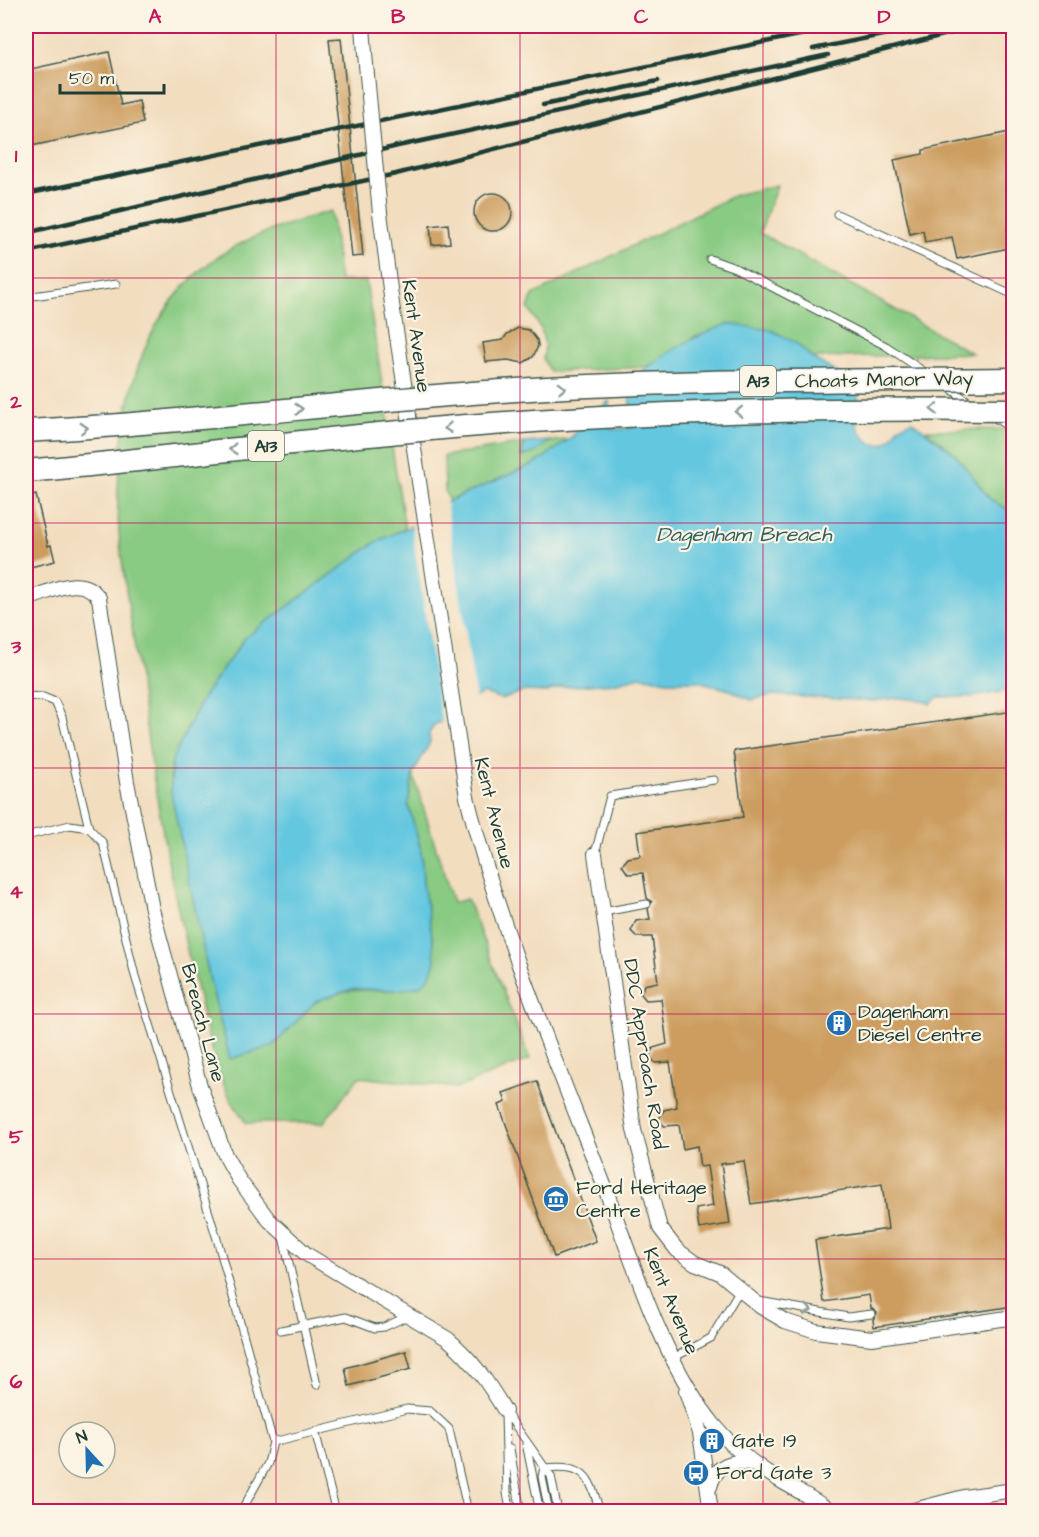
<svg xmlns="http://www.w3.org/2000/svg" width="1039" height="1537" viewBox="0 0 1039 1537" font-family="'Architects Daughter',sans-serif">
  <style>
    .green { fill: #89cb83; stroke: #54845c; stroke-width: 1.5 }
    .water { fill: #63c7e0; stroke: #41828a; stroke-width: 1.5 }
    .pier { fill: #f2ddbf }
    .building { fill: #cc9d5e }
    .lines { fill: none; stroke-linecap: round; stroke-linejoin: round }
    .service-casing { stroke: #3f5549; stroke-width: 9 }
    .minor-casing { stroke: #3f5549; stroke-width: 16 }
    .service { stroke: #fff; stroke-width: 7 }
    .minor { stroke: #fff; stroke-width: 14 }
    .rail { stroke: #1f3d34; stroke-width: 4.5 }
    .minor-bridge-casing { stroke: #3f5549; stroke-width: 16; stroke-linecap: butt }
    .trunk-bridge-casing { stroke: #3f5549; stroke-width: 25; stroke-linecap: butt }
    .minor-bridge { stroke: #fff; stroke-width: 14 }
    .trunk-bridge { stroke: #fff; stroke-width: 22 }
    .oneway { stroke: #8f9e9a }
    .grid { fill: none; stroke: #c2185b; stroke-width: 1.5; stroke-opacity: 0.55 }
    .labels { text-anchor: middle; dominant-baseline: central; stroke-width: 4.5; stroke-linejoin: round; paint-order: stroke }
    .shield { fill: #fcf5e5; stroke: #617469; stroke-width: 1.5 }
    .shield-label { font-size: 18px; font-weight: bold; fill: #1f3d34 }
    .street-label { font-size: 20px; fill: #1f3d34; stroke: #fcf5e5 }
    .poi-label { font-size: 20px; fill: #1f3d34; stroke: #fcf5e5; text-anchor: start }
    .water-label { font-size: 21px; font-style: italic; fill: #30605f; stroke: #fcf5e5 }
    .neatline { fill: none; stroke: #c2185b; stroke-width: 2 }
    .grid-label { font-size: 20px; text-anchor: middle; font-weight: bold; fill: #c2185b }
  </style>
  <rect width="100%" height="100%" fill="#fcf5e5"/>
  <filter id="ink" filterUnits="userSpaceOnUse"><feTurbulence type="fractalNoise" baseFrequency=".0167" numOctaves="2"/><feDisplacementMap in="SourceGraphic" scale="12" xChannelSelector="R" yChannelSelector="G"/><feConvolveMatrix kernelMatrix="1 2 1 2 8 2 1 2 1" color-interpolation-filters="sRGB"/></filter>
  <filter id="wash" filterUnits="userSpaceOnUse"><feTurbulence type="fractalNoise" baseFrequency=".008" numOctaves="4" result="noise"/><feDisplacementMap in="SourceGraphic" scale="24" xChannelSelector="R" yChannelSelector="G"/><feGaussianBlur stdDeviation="1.35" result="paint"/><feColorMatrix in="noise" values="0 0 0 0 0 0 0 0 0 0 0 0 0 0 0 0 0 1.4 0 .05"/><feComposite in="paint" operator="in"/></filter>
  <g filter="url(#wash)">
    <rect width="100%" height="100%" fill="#f2ddbf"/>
    <path class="green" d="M777 185 760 233 972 353 812 358 795 342 695 336 685 346 646 367 550 372 543 359 545 346 541 329 528 308 533 295 735 195Z
      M331 211 340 281H366L405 529 376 542 245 638 203 697 172 760 170 776 209 977 230 1059 306 1010C346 972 396 1005 429 978L433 941 423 884 421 850 408 804 413 774 453 903 467 899 530 1059 457 1088 359 1077 323 1123H246C240 1113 231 1102 227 1092 211 1058 204 1018 195 982 167 872 150 761 135 649 128 597 116 542 118 489 120 438 128 383 150 337 191 255 249 235 331 211Z
      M1013 429V513L990 499 955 454 926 430Z
      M568 440 538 462 449 501 445 491 444 456 525 443 521 456 524 457 551 441Z"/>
    <path class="water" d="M728 324 771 330 795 342 812 358 853 382 859 400 857 426C868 448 887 453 898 427L912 421 955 454 990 499 1013 513V690L971 697H938L930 704 923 700 898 698 873 701 772 695 751 700 733 691 698 681H667L641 676 613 683 562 687 547 692 525 691 501 699 484 693C465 700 455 720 435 724L429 733 430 742 413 774 408 804 421 850 423 884 433 941 435 961 429 978 420 986 399 990 352 989 316 1001 273 1046 230 1059 209 977 171 793 172 760 203 697 245 638 376 542 409 527 449 501 538 462 568 440 609 401 611 429 631 428 629 384C656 357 692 337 728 324Z
      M551 441 534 453 521 456 525 443Z"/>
    <path class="pier" d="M446 500 476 700 442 726 411 522Z"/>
    <g id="blocks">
      <path class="building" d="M341 38 363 256 352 257 329 39Z
        M109 52 121 105 139 101 143 123 26 147V70Z
        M1014 131V247L957 259 952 237 925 242 923 231 910 234 894 160 923 154V150Z
        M474 212a19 19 0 1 1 38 0a19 19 0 1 1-38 0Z
        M448 224 450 243 432 245 430 226Z
        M518 328 529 330 537 340 538 346 533 357 523 363 508 360 486 362 483 343 503 340 507 334Z
        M36 495 48 546 51 545 55 561 26 568V498Z
        M1014 711V1306L874 1327 873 1320 877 1313 871 1308 869 1295 824 1302 815 1240 888 1229 882 1184 751 1204 744 1161 721 1164 730 1224 699 1229 696 1209 713 1206 707 1166 700 1167 697 1146 683 1149 679 1125 664 1126 659 1119 664 1110 677 1107 670 1062 655 1063 650 1056 653 1048 667 1044 661 999 646 1000 641 994 644 985 658 982 652 937H637L631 931 636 921 650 919 648 909 652 902 647 898 643 873 628 874 622 865 628 858 640 856 637 832 743 817 734 751Z
        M537 1081 596 1241 554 1257 499 1105 506 1102 503 1093Z
        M406 1351 411 1369 349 1386 345 1368Z"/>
    </g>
  </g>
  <g filter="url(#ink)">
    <use href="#blocks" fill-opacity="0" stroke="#3f5549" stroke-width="1.5"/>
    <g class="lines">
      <g class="service-casing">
        <path id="service" d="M837 214 1014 295
          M710 259 735 268 886 346 926 373
          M26 297 116 284
          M948 387 971 403
          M993 417 1014 430
          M26 696 43 697 55 702 62 717 89 828
          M26 816 28 835
          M30 835 70 825 89 828 103 843 135 976 217 1239 273 1442 407 1409 430 1411 449 1429 468 1512
          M595 854 610 796 714 780
          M603 912 647 904
          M283 1237 317 1385
          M759 1301 848 1317 872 1314
          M281 1330 346 1317 375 1328 384 1327 408 1316
          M673 1358 711 1338 739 1291
          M505 1411 551 1476 558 1512
          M505 1413 507 1493 511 1512
          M315 1431 336 1512
          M526 1443 540 1512
          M510 1449 521 1512
          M544 1468C585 1464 589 1474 600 1512
          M544 1468 542 1477 549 1512
          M241 1512 268 1463 273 1442"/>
      </g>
      <g class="minor-casing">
        <path id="minor" d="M363 26 365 54
          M380 213 392 304 467 797C500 930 554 1057 604 1185 633 1262 663 1363 715 1426 733 1448 757 1467 781 1481 798 1491 815 1499 831 1512
          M26 599C50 593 81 572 99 598L127 782 152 909 200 1086 225 1155 239 1180 269 1220 306 1254 448 1339C474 1362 487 1381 505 1411
          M595 854 634 1130 660 1228 677 1250 695 1263 720 1273 761 1307 785 1321 816 1331 872 1338 1014 1317
          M686 1391 700 1433 711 1512
          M710 1487C715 1465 733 1458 754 1464
          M906 1512 964 1497 1014 1490"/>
      </g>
      <use href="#service" class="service"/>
      <use href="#minor" class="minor"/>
      <path class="rail" d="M813 49 927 26
        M543 105 658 81
        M26 194 843 26
        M26 233 398 146 828 55
        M26 252 396 174 979 26"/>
      <g class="minor-bridge-casing">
        <path id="minor-bridge" d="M365 54 380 213"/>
      </g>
      <g class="trunk-bridge-casing">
        <path id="trunk-bridge" d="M26 431C185 423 342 402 501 391 672 379 843 381 1014 379
          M26 471C186 457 345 434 506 423 675 411 844 408 1014 410"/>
      </g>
      <use href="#minor-bridge" class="minor-bridge"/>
      <use href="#trunk-bridge" class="trunk-bridge"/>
    </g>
    <defs><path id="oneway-chevron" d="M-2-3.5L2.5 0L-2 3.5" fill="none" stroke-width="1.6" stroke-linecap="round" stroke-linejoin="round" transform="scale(1.5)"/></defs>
    <g class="oneway">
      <use href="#oneway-chevron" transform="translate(562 388) rotate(-2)"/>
      <use href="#oneway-chevron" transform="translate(299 409) rotate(-5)"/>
      <use href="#oneway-chevron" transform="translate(934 409) rotate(-180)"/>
      <use href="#oneway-chevron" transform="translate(739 412) rotate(179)"/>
      <use href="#oneway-chevron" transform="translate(84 428) rotate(-3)"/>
      <use href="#oneway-chevron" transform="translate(448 428) rotate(175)"/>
      <use href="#oneway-chevron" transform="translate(233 449) rotate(174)"/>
      <use href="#oneway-chevron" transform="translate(808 1310) rotate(10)"/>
    </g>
  </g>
  <path class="grid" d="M276 26V1512M520 26V1512M763 26V1512M26 278H1014M26 523H1014M26 768H1014M26 1014H1014M26 1259H1014"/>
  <defs>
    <g id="building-disc" transform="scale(1.35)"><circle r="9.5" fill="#1f6fb2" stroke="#fcf5e5"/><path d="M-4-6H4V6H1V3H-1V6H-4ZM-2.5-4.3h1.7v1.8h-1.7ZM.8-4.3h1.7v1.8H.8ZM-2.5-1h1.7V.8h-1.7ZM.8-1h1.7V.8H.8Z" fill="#fff"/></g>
    <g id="museum-disc" transform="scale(1.35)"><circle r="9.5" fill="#1f6fb2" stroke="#fcf5e5"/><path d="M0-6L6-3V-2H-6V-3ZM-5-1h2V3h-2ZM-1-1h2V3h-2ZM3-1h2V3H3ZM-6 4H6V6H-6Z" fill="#fff"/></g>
    <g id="bus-disc" transform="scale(1.35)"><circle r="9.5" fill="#1f6fb2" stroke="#fcf5e5"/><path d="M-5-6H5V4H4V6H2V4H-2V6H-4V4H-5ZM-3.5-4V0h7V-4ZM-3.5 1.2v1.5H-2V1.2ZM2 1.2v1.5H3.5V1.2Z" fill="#fff"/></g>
  </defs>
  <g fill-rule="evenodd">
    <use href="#building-disc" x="839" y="1023"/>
    <use href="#museum-disc" x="556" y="1199"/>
    <use href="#building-disc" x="712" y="1441"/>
    <use href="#bus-disc" x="696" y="1473"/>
  </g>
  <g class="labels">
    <g class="shield">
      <rect x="740" y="366" width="36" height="30" rx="4.5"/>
      <rect x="248" y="431" width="36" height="30" rx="4.5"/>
    </g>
    <g class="shield-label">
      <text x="758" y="381">A13</text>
      <text x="266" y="446">A13</text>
    </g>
    <g class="street-label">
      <text transform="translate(416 336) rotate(82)">Kent Avenue</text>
      <text transform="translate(884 380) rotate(-1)">Choats Manor Way</text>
      <text transform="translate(494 813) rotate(76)">Kent Avenue</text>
      <text transform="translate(203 1023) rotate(75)">Breach Lane</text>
      <text transform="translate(645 1054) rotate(81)">DDC Approach Road</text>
      <text transform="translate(671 1301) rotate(67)">Kent Avenue</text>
    </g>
    <g class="poi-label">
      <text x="858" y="1012">Dagenham<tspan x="858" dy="23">Diesel Centre</tspan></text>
      <text x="576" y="1188">Ford Heritage<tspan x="576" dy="23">Centre</tspan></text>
      <text x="732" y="1441">Gate 19</text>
      <text x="716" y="1473">Ford Gate 3</text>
    </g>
    <g class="water-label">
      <text x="744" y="534">Dagenham Breach</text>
    </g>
  </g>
  <rect width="1039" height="1537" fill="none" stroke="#fcf5e5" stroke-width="66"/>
  <g transform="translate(87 1450) rotate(338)"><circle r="28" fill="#fcf5e5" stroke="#a4ab9e" stroke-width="1.5"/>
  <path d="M0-4.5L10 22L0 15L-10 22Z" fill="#1f6fb2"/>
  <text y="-9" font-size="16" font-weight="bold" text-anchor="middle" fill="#1f3d34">N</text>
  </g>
  <path d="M60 84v9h104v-9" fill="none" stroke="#1f3d34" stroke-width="3"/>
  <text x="69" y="84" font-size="18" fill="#1f3d34" stroke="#fcf5e5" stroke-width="4.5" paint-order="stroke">50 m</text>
  <rect x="33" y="33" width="973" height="1471" class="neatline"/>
  <g class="grid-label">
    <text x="155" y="23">A</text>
    <text x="398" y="23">B</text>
    <text x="641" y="23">C</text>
    <text x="884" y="23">D</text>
    <text x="16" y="162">1</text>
    <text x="16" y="408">2</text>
    <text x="16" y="653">3</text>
    <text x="16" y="898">4</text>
    <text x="16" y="1143">5</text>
    <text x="16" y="1388">6</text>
  </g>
</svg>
